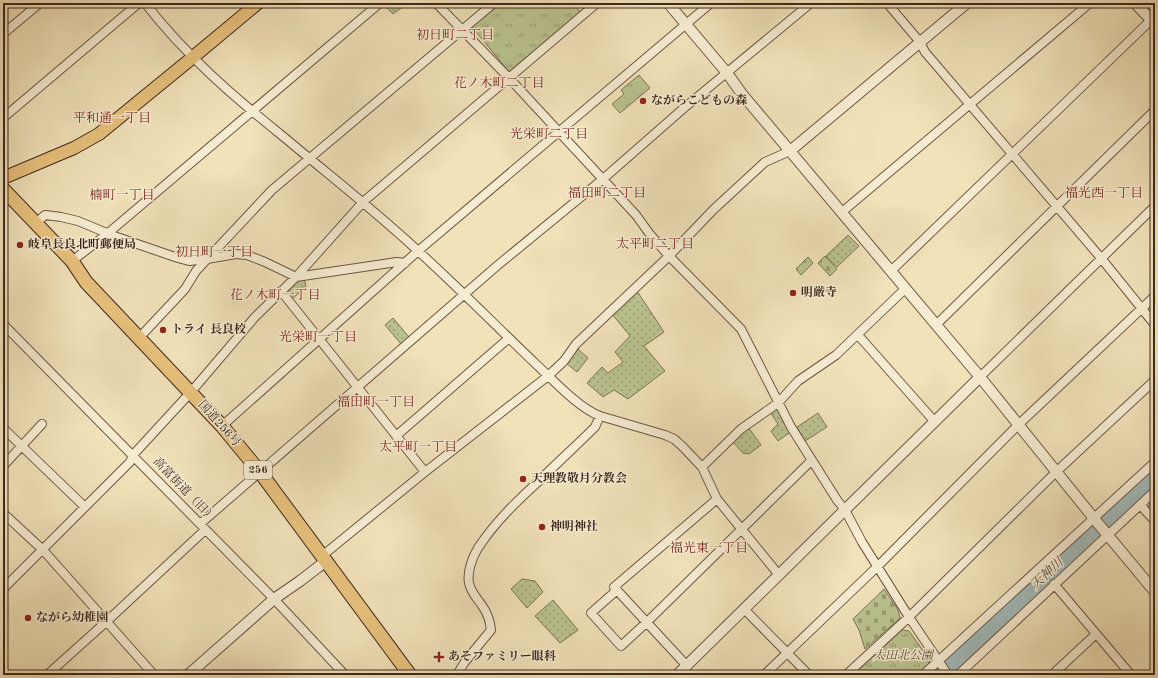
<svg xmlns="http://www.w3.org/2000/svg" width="1158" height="678" viewBox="0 0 1158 678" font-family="'Old Standard TT','Noto Serif JP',serif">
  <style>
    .grass { fill: url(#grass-dots); stroke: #7c7657 }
    .cemetery { fill: url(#cemetery-stones); stroke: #7c7657 }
    .park { fill: url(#park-tufts); stroke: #7c7657 }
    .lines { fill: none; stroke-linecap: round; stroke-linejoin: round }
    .river { stroke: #a1babb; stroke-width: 17 }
    .minor-casing { stroke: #6c5645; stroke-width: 10 }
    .tertiary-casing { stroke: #6c5645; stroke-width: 12 }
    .primary-casing { stroke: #3f281e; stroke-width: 14 }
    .trunk-casing { stroke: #3f281e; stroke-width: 15 }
    .minor { stroke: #f6ecd2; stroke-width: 8 }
    .tertiary { stroke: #f6ecd2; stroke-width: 10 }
    .primary { stroke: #e8c17d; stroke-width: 12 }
    .trunk { stroke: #e8c17d; stroke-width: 13 }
    .poi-dot { fill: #8f2418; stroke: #f6ecd2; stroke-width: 1.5 }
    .labels { text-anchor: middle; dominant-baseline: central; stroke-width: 3; stroke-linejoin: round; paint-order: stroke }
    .shield { fill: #f6ecd2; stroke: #766354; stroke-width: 1 }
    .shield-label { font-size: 11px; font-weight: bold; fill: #3f281e }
    .poi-label { font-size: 12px; font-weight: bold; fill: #3f281e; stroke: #f6ecd2; text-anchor: start }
    .street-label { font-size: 12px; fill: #3f281e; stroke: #f6ecd2 }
    .park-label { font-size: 12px; font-style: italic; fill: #5e4f3a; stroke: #f6ecd2 }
    .neighbourhood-label { font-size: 13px; fill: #7a1f14; stroke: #f6ecd2 }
    .water-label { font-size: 13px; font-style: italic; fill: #584c45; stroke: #f6ecd2 }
  </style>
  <defs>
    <pattern id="grass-dots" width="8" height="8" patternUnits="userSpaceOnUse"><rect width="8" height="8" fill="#bac390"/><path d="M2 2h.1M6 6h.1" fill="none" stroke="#999e75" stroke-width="1.8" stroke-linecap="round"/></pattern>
    <pattern id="cemetery-stones" width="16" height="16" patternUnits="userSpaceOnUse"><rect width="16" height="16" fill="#bac390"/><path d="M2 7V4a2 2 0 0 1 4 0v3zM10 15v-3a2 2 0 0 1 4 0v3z" fill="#999e75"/></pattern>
    <pattern id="park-tufts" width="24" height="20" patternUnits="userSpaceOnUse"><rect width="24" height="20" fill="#bac390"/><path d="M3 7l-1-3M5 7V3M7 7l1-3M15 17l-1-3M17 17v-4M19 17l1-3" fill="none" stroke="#999e75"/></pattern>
  </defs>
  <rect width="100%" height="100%" fill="#f1e2ba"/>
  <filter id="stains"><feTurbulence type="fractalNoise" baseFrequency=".005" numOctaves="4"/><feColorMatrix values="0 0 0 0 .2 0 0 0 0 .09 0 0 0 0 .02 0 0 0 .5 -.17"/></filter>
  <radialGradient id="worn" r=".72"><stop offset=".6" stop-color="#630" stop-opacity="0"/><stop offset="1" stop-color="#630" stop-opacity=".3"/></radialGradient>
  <path class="grass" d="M388 3H408L393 14 385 6Z
    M848 235 859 246 837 267 826 256Z
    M301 278H304L306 287 292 299 288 294V291Z
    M637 291 664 332 644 346 665 371 628 399 614 390 603 397 587 383 602 367 608 373 623 362 615 352 630 336 612 314Z
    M393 318 409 337 401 344 385 325Z
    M578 349 588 358 577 372 566 363Z
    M776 408 792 431 778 441 771 431 778 424 770 412Z
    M818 413 827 427 805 441 797 427Z
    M748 427 761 445 749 454 743 453 732 441Z
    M522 579 535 581 543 592 527 608 511 589Z
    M553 600 578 630 560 643 535 616Z"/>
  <path class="cemetery" d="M825 256 837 269 830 276 818 263Z
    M808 257 813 263 801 275 796 269Z
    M1155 498V516L1148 508 1150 502Z
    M884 589 898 610 900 618 865 649 859 630 853 619Z"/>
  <path class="park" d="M501 3H573L581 13 510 73 472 27Z
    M639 75 650 88 620 113 612 104 624 94 621 90Z
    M902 630 909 631 930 660 927 668 919 675H853Z"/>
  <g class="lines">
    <path class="river" d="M939 675 1155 473"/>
    <g class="minor-casing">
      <path id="minor" d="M145 3C185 55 234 97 285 138 329 175 375 211 417 250 459 288 498 328 538 366 555 382 579 408 600 416L665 435 674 439 682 446 702 467 717 499 779 575
        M436 3 509 78 636 215 649 233 669 256 741 329 791 427 837 500 845 510 862 542 909 617 948 675
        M887 3 920 42 925 52 1101 258 1155 325
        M3 34 40 3
        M3 118 139 3
        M842 212 1090 3
        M36 223 45 215 61 217 78 221 114 236 178 258 189 261 207 259 236 254 247 255 265 262 296 277 397 262 405 263
        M72 261 107 234 380 3
        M891 271 1151 20
        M281 291 425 472
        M3 324 274 599 345 675
        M936 325 1155 110
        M858 335 935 422
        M139 338 185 289 196 271 272 190 494 3
        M980 377 1155 206
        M222 426 418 251 711 3
        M3 428 85 507
        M396 436 509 338
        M3 466 42 424
        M702 467 741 429 778 403 798 381 836 355 906 288
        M1140 505 1155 521
        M3 513 43 550 154 675
        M200 524 498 265 603 179 684 108 811 3
        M322 556 425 472 548 376 564 361 576 344 669 256 713 210 765 162 790 151
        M1054 584 1131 675
        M3 589 130 462 133 455 191 392 255 317 296 277 363 202 597 3
        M617 590 591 613 621 646 647 622 812 460
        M744 609 809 675
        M687 666 614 587 717 499
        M47 675 106 622 205 530
        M457 675 464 663 491 630C490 621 488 614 483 607 478 599 471 593 469 583 467 572 472 558 478 548 495 522 517 501 540 480 558 462 577 445 595 427L600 416
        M764 675 878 566 1018 425 1155 296
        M846 675 909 617 1056 472 1155 380
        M923 675 1155 462
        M958 675 1155 491
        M1052 675 1096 634"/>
    </g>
    <g class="tertiary-casing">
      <path id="tertiary" d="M668 3 727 73 742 94 980 377 1096 521 1155 592
        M1135 3 1155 24
        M790 151 967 3
        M188 675 274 599 300 581 326 561
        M677 675 980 377"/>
    </g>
    <g class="primary-casing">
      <path id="primary" d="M3 178 74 148 99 134 192 58 258 3"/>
    </g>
    <g class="trunk-casing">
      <path id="trunk" d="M3 189 72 261 86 282 222 426 260 472 410 675"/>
    </g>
    <use href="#minor" class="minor"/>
    <use href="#tertiary" class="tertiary"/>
    <use href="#primary" class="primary"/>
    <use href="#trunk" class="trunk"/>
  </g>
  <g class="poi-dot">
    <circle cx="643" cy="101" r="4"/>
    <circle cx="20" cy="245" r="4"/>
    <circle cx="793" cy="293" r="4"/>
    <circle cx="163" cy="330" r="4"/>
    <circle cx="523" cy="479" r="4"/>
    <circle cx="542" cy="527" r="4"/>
    <circle cx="28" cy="618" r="4"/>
    <path d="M437 651h4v4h4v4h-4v4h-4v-4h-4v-4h4z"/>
  </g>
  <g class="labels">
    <rect class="shield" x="244" y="461" width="28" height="18" rx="3"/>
    <g class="shield-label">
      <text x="258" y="470">256</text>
    </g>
    <g class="poi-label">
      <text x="651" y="101">ながらこどもの森</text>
      <text x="28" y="245">岐阜長良北町郵便局</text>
      <text x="801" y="293">明厳寺</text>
      <text x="171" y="330">トライ 長良校</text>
      <text x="531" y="479">天理教敬月分教会</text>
      <text x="550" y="527">神明神社</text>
      <text x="36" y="618">ながら幼稚園</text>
      <text x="448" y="657">あそファミリー眼科</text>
    </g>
    <g class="street-label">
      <text transform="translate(219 424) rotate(48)">国道256号</text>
      <text transform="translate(184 490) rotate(46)">高富街道（旧）</text>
    </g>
    <g class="park-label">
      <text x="903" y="656">太田北公園</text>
    </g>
    <g class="neighbourhood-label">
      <text x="455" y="35">初日町二丁目</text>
      <text x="499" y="83">花ノ木町二丁目</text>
      <text x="112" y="118">平和通一丁目</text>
      <text x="549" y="134">光栄町二丁目</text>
      <text x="607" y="193">福田町二丁目</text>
      <text x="1104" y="193">福光西一丁目</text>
      <text x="122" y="195">楠町一丁目</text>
      <text x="655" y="244">太平町二丁目</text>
      <text x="214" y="252">初日町一丁目</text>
      <text x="275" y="295">花ノ木町一丁目</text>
      <text x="318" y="337">光栄町一丁目</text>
      <text x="376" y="402">福田町一丁目</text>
      <text x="418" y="447">太平町一丁目</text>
      <text x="709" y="548">福光東一丁目</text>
    </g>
    <g class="water-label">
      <text transform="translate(1047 574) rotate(-43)">天神川</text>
    </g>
  </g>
  <rect width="1158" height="678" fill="none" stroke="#f1e2ba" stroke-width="16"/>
  <rect x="4" y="4" width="1150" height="670" fill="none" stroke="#3f281e" stroke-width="2"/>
  <rect x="8" y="8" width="1142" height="662" fill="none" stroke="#3f281e"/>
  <rect width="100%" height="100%" filter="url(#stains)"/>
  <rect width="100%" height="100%" fill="url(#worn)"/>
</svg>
